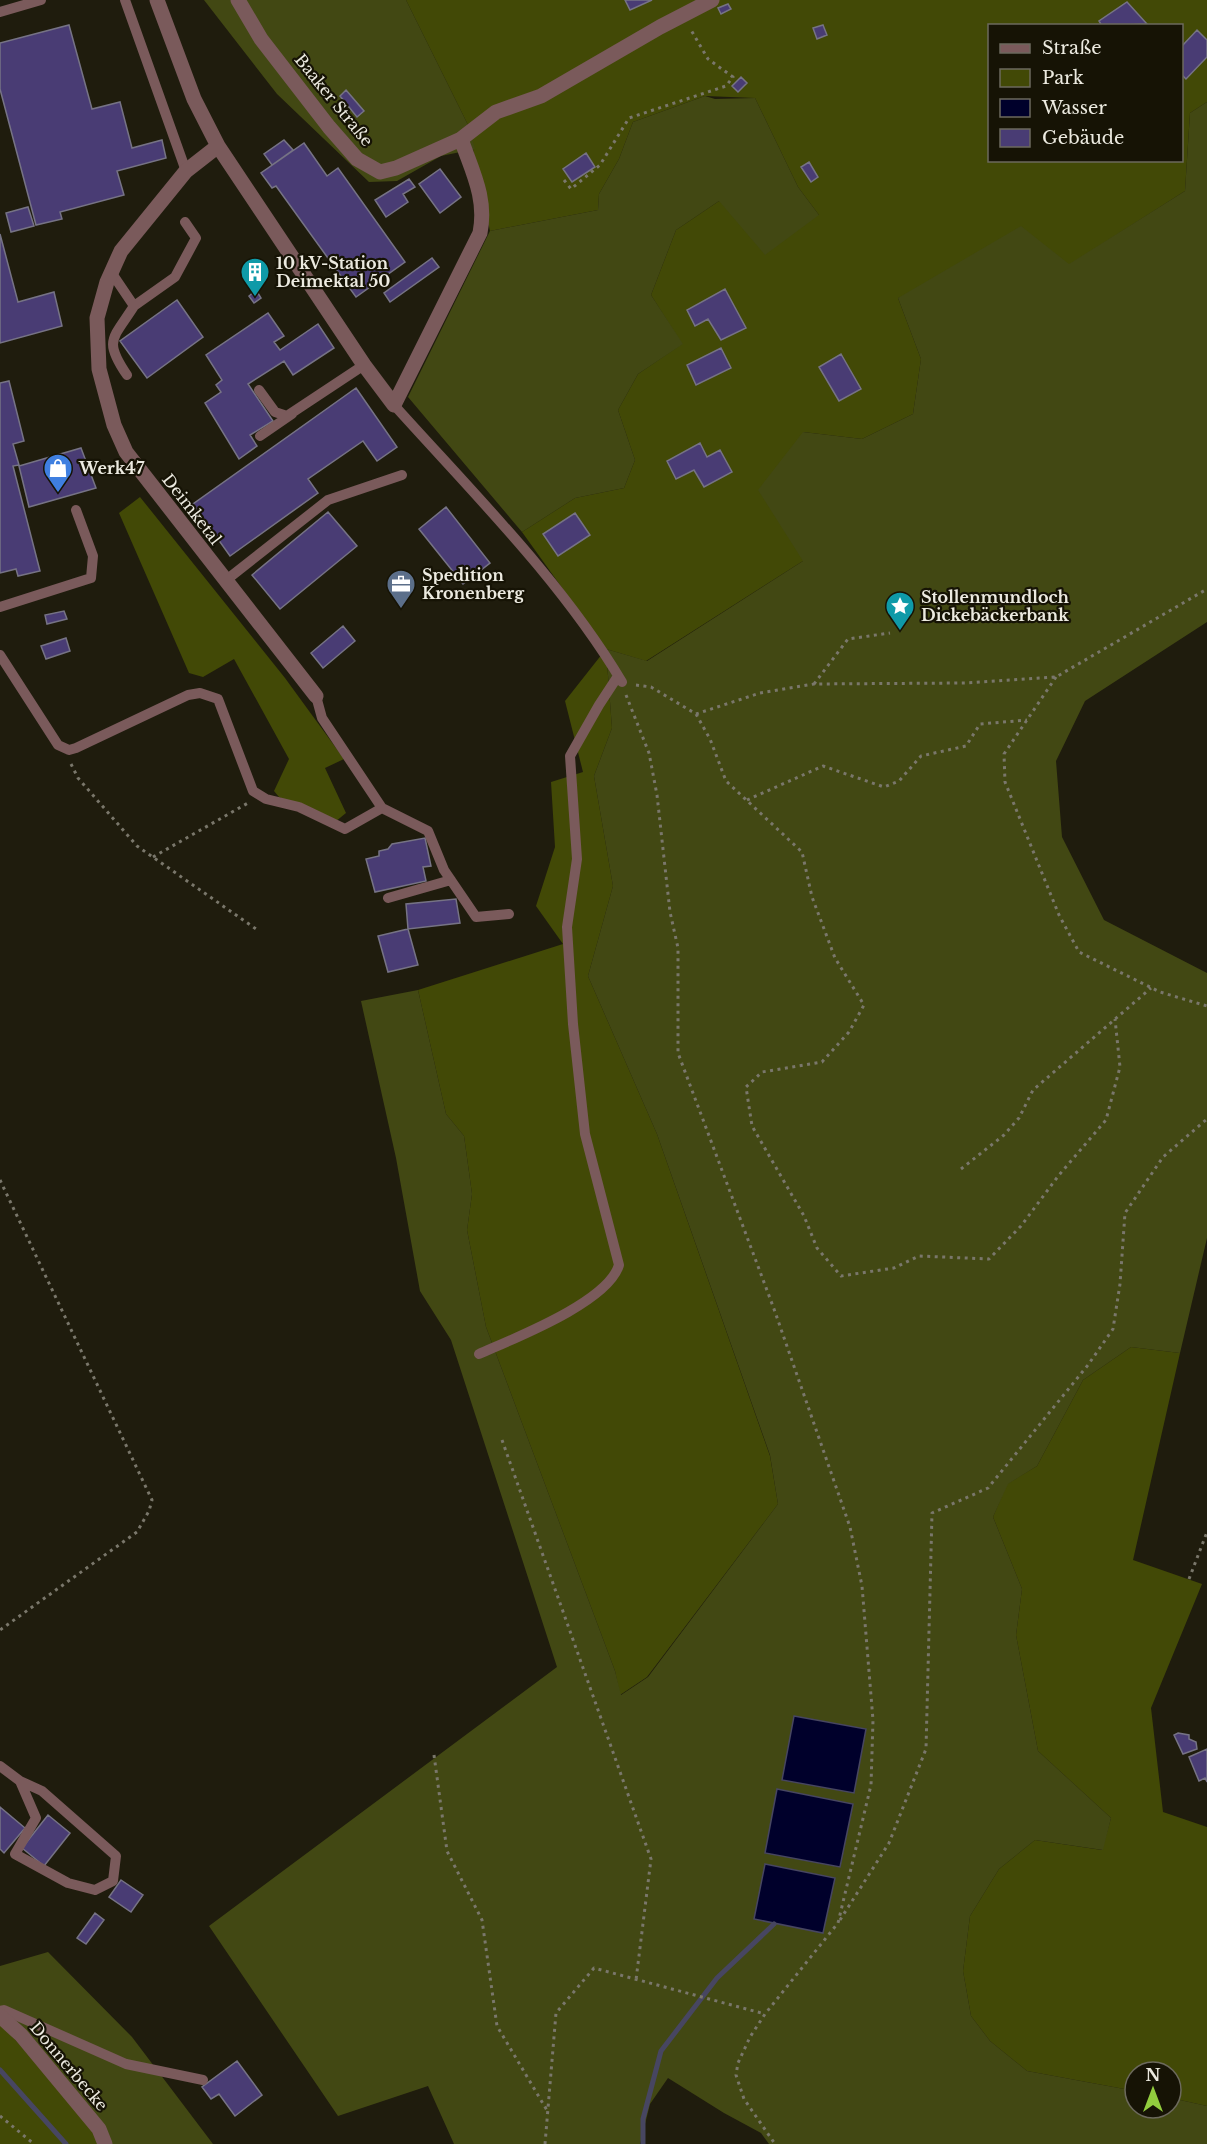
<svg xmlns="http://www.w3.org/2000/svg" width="1207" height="2144" viewBox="0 0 1207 2144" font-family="'Libre Baskerville',serif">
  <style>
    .green { fill: #424906; fill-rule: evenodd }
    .forest { fill: #424813 }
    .water { fill: #00002b; stroke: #474661; stroke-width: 1.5 }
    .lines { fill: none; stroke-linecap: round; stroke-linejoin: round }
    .stream { stroke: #474661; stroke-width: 5 }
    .building { fill: #493c74; stroke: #767385; stroke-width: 1.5 }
    .path { stroke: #7a776b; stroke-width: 3; stroke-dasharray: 3 4.5; stroke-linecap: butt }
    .service { stroke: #7a5a5b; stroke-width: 10 }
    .minor { stroke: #7a5a5b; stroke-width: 15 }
    .labels { text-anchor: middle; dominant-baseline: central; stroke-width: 4.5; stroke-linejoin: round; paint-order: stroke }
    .street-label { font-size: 16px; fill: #eceae0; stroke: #161305 }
    .poi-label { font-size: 16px; font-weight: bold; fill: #eceae0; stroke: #161305; text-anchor: start }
  </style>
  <rect width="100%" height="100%" fill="#1f1c0d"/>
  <path class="green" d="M406 0H1207V102L1190 113 1185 191 1069 265 898 298 921 359 913 414 862 439 803 432V561L646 661 606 649 612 728 594 776 613 886 588 976 657 1134 770 1456 778 1504 647 1677 620 1695 615 1671 486 1327 467 1230 472 1194 464 1136 446 1114 418 990 563 944 536 906 555 847 551 782 583 772 565 701 606 649 522 532 575 498 624 488 635 460 618 410 638 374 682 344 651 295 676 230 719 201 819 215 798 187 755 98 705 96 633 122 619 159 599 194 598 210 490 231 468 125ZM990 26H1182V160H990Z
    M140 497 285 678 344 759 325 768 346 813 335 822 279 797 274 791 289 759 234 659 203 677 189 673 119 513Z
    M1131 1347 1180 1353 1133 1560 1202 1584 1151 1708 1163 1812 1207 1827V2106L1171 2098V2072H1135V2091L1027 2071 990 2041 971 2016 963 1971 970 1916 999 1869 1035 1840 1102 1850 1111 1818 1038 1751 1016 1635 1022 1589 993 1517 1007 1484 1037 1466 1083 1380Z
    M0 2022 96 2133 101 2144H0Z"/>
  <path class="forest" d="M204 0H406L468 125 475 149 441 156 397 181 369 182 277 94Z
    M705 96 715 99 755 98 798 187 819 215 765 255 719 201 676 230 651 295 683 344 638 374 618 410 635 460 624 488 575 498 522 532 408 397 490 231 598 210 599 194 619 159 633 122Z
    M1207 102V622L1085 701 1056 761 1062 837 1104 920 1207 973V1238L1180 1353 1131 1347 1083 1380 1037 1466 1008 1484 993 1517 1022 1589 1016 1635 1038 1751 1111 1818 1103 1850 1035 1840 999 1869 970 1916 963 1971 971 2016 990 2041 1027 2071 1135 2091V2108H1171V2098L1207 2106V2144H769L761 2133 724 2113 668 2078 650 2104 640 2144H454L428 2086 338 2116 209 1926 557 1667 451 1340 420 1291 396 1158 361 1001 418 990 446 1114 464 1136 472 1194 467 1230 486 1327 615 1671 621 1695 648 1677 778 1504 770 1455 657 1134 588 976 613 886 594 776 612 728 606 649 647 661 803 561 758 490 803 432 862 439 913 414 921 359 898 298 1021 226 1069 264 1185 191 1190 113Z
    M48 1952 132 2037 213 2144H109L0 2012V1966Z"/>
  <path class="water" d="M794 1716 866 1729 854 1793 782 1780Z
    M777 1789 853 1804 840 1867 765 1853Z
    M765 1864 835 1878 823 1933 754 1919Z"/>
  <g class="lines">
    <path class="stream" d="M0 2070 66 2144
      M643 2144V2119L661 2051 717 1978 774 1924"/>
  </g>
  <path class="building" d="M625 0H652L630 10Z
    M1127 2 1147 24 1102 26 1099 21Z
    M728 4 731 9 721 14 718 8Z
    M69 25 92 109 120 102 132 148 162 140 166 158 117 171 124 195 60 212 62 219 36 225 0 89V43Z
    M823 25 827 35 817 39 813 28Z
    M1197 30 1207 40V57L1186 79 1182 75V46Z
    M741 77 747 83 738 92 732 86Z
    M346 90 364 111 357 117 340 96Z
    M284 140 293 150 272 165 264 154Z
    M304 143 327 176 338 168 405 262 356 297 276 186 272 188 261 173Z
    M586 153 595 167 572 182 563 169Z
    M809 162 818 177 811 182 801 167Z
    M440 169 461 197 440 213 419 184Z
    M409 179 415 187 403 194 408 202 386 217 375 200Z
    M28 207 34 226 11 232 6 213Z
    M0 234 18 302 54 292 62 326 0 343Z
    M432 258 439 267 390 302 384 293Z
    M725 289 746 328 721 340 708 319 695 326 687 310Z
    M256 290 261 298 254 303 249 296Z
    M177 300 203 337 147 378 120 341Z
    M268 313 284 336 274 342 280 350 318 324 334 348 293 375 284 361 248 384 273 421 250 435 257 446 239 459 205 403 221 392 216 385 222 380 206 355Z
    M721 348 731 368 696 385 687 365Z
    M841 354 861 389 839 401 819 367Z
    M9 381 24 441 13 444 19 465 13 466 40 571 18 576 16 569 0 573V383Z
    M356 388 397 447 377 461 363 441 308 479 318 493 230 556 193 504Z
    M700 443 707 457 720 450 732 472 704 487 694 470 676 479 667 461Z
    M81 448 96 488 29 507 19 466Z
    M446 507 490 563 463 584 419 529Z
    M328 512 357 546 280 609 252 575Z
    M575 513 590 535 558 556 543 534Z
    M64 611 67 619 47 624 45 615Z
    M343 626 355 641 323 668 311 653Z
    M66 638 70 651 46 659 41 646Z
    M425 838 431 866 423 867 426 881 375 892 366 859 379 856V851L388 849 392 844Z
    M456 899 460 923 408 929 406 904Z
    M408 929 418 965 388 972 378 936Z
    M1178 1733 1189 1735V1739L1196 1742 1197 1749 1183 1754 1174 1735Z
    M1207 1749V1782L1205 1778 1199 1781 1189 1757Z
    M0 1807 25 1828 4 1853 0 1849Z
    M48 1815 70 1833 44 1866 22 1848Z
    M121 1880 143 1895 131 1912 109 1897Z
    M95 1913 104 1920 86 1944 77 1938Z
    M237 2061 262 2095 235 2116 219 2094 211 2099 202 2087Z"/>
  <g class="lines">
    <path class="path" d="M564 180 571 189 600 165 629 118 726 86 733 77 708 59 691 30
      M1056 677 1004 754 1005 782 1059 915 1079 952 1160 992 1207 1006
      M814 684 848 639 890 633
      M636 685 651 687 696 714 760 693 814 684 965 683 1056 677 1207 589
      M626 695 649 753 657 795 670 912 678 948V1053L774 1309 850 1527 862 1586 873 1720 871 1785 838 1923 765 2014 750 2037 738 2063 736 2075 744 2099 775 2144
      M696 714 710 739 726 781 802 852 812 897 835 958 864 1005 849 1032 822 1062 762 1072 746 1087 752 1126 804 1216 817 1248 841 1276 894 1268 919 1256 989 1259 1021 1226 1059 1175 1106 1120 1120 1067 1115 1019
      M71 764 78 778 137 846 256 929
      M747 800 823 766 884 787 899 781 921 756 966 746 980 724 1027 720
      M153 857 248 803
      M961 1169 1004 1135 1019 1118 1033 1090 1151 988
      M0 1180 152 1500 149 1511 137 1532 0 1630
      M502 1440 651 1859 636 1980
      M1189 1579 1207 1532
      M434 1755 447 1851 482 1920 497 2026 548 2112
      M840 1920 889 1843 926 1749 932 1513 988 1488 1088 1365 1113 1329 1120 1284 1125 1213 1163 1157 1207 1119
      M0 2116 34 2144
      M545 2144 556 2013 594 1968 765 2014"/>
    <path class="service" d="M125 0 186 171
      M0 12 41 0
      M111 272 134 306C113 339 103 340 127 375
      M134 306 175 277 196 238 185 222
      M259 390 275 412 287 416 364 365
      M394 405C473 493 561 580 622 682
      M260 436 292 414
      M225 581 328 500 402 475
      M0 607 91 578 93 556 76 510
      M0 655 58 745 69 750 76 748 188 695 200 693 218 699 253 791 266 799 299 807 345 829 382 808
      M316 696 322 718 382 808 428 831 444 870 476 917 509 914
      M388 898 451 880
      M479 1354C515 1338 608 1302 619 1265L585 1134 573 1024 567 927 577 859 570 756 599 705 618 676
      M0 1766 20 1781 42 1791 116 1856 113 1881 95 1890 68 1883 15 1854 36 1818 20 1781
      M0 2011 4 2010 126 2064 203 2080"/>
    <path class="minor" d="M157 0 194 99 218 146 364 365 394 405 480 233C487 198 472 171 461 139
      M238 0 261 39 329 127 357 159 380 172 396 168 461 139 496 112 541 96 660 27 712 0
      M218 146 186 171 121 251 107 282 97 318 99 369 114 425 126 452 316 696
      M0 2016 21 2035 99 2129 105 2144"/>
  </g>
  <defs>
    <g id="building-pin" transform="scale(1.5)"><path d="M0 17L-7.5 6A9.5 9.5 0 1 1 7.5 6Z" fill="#0f9aa8" stroke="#161305"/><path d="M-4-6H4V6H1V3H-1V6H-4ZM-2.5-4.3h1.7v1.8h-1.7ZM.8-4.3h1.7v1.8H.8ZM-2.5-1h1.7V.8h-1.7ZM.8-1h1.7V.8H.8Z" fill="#fff"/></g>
    <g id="shop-pin" transform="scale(1.5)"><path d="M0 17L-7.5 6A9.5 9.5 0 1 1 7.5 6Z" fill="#3f7fe0" stroke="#161305"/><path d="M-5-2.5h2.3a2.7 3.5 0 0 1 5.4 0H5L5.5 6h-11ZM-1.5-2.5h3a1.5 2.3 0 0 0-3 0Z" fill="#fff"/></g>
    <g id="office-pin" transform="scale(1.5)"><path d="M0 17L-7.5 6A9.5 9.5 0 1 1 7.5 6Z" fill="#5c6f8a" stroke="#161305"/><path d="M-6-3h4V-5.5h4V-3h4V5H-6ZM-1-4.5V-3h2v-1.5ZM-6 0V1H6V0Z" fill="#fff"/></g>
    <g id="sight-pin" transform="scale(1.5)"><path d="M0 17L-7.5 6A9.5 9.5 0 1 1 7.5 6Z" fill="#0f9aa8" stroke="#161305"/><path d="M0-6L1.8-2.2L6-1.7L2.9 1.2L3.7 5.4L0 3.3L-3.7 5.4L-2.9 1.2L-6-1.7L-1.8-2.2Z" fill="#fff"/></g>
  </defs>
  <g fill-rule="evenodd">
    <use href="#building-pin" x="255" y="272"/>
    <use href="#shop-pin" x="58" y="468"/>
    <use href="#office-pin" x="401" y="584"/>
    <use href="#sight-pin" x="900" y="606"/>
  </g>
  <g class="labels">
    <g class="street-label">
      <text transform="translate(334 100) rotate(51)">Baaker Straße</text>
      <text transform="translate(192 509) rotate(52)">Deimketal</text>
      <text transform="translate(69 2066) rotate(50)">Donnerbecke</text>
    </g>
    <g class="poi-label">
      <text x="276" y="263">10 kV-Station<tspan x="276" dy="18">Deimektal 50</tspan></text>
      <text x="79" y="468">Werk47</text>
      <text x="422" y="575">Spedition<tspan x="422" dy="18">Kronenberg</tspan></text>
      <text x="921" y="597">Stollenmundloch<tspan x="921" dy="18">Dickebäckerbank</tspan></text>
    </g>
  </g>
  <rect x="988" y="24" width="195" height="138" fill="#161305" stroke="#6c695d" stroke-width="1.5"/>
  <rect x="1000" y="44" width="30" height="9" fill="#7a5a5b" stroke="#6c695d" stroke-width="1.5"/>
  <text x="1042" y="54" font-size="18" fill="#eceae0">Straße</text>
  <rect x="1000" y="69" width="30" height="18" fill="#424906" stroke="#6c695d" stroke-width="1.5"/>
  <text x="1042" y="84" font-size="18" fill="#eceae0">Park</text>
  <rect x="1000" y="99" width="30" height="18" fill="#00002b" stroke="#6c695d" stroke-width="1.5"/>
  <text x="1042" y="114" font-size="18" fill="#eceae0">Wasser</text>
  <rect x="1000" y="129" width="30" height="18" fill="#493c74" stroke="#6c695d" stroke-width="1.5"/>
  <text x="1042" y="144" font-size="18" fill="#eceae0">Gebäude</text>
  <g transform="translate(1153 2090)"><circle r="28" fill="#161305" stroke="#6c695d" stroke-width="1.5"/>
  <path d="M0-4.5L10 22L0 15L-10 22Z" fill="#92cd3e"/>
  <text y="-9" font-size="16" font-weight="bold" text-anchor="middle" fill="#eceae0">N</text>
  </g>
</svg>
